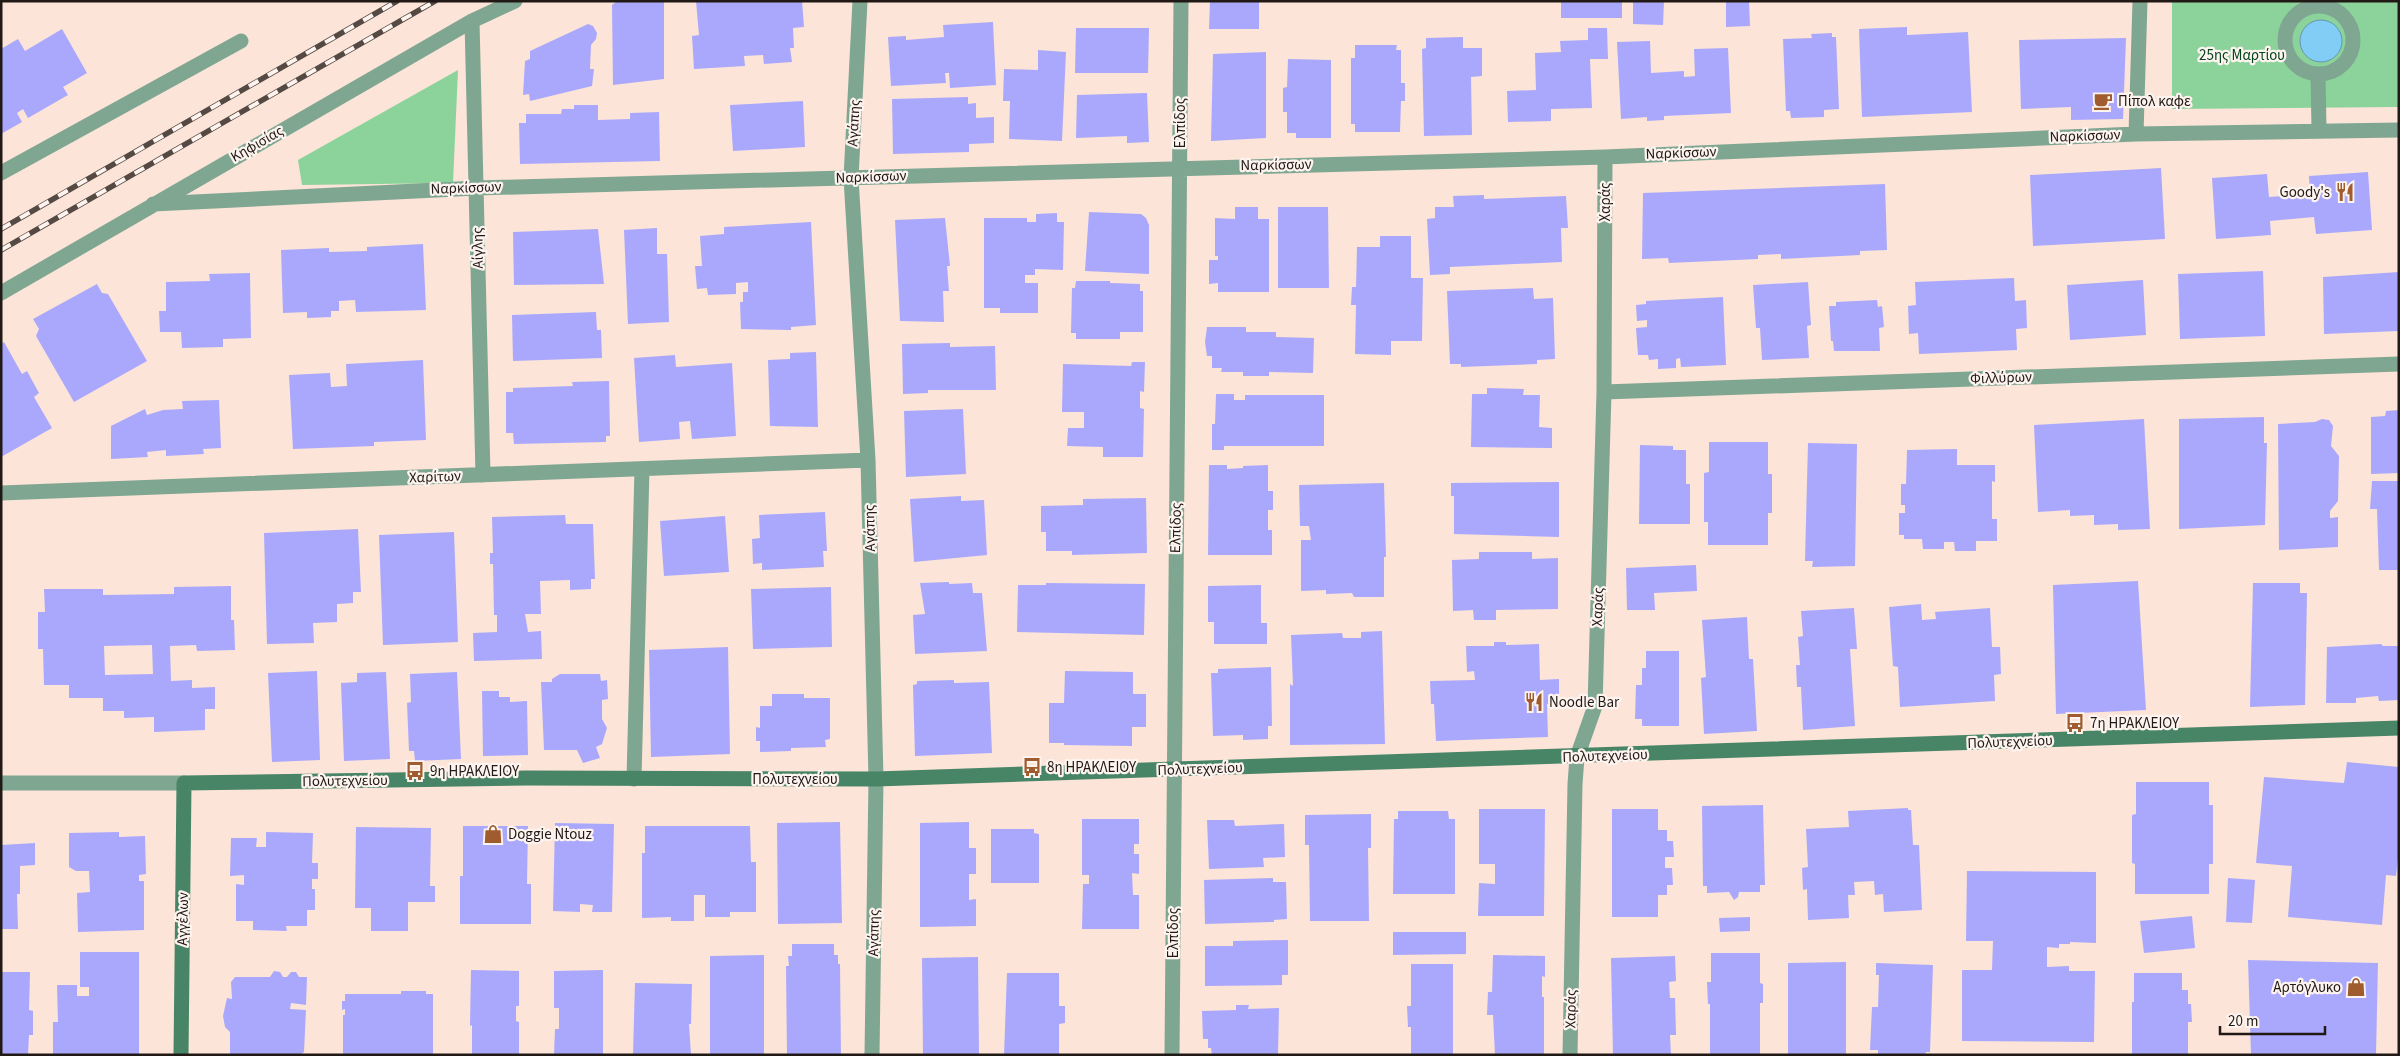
<svg xmlns="http://www.w3.org/2000/svg" width="2400" height="1056" viewBox="0 0 2400 1056" font-family="'Source Sans 3',sans-serif">
  <style>
    .green { fill: #8cd39b }
    .water { fill: #81cdf6; stroke: #6497b2 }
    .building { fill: #aaa8fc; fill-rule: evenodd }
    .lines { fill: none; stroke-linecap: round; stroke-linejoin: round }
    .street { stroke: #7fa691; stroke-width: 15 }
    .secondary { stroke: #478566; stroke-width: 15 }
    .rail-casing { stroke: #544943; stroke-width: 5.5 }
    .rail { stroke: #fef4ef; stroke-width: 4; stroke-dasharray: 11; stroke-linecap: butt }
    .labels { text-anchor: middle; dominant-baseline: central; stroke-width: 4.5; stroke-linejoin: round; paint-order: stroke }
    .park-label { font-size: 15px; fill: #04431c; stroke: #fef4ef }
    .poi-label { font-size: 15px; fill: #211915; stroke: #fef4ef; text-anchor: start }
    .street-label { font-size: 15px; fill: #211915; stroke: #fef4ef }
  </style>
  <rect width="100%" height="100%" fill="#fce4d8"/>
  <path class="green" d="M2172 1H2399V107L2172 109Z
    M458 70 453 183 302 185 298 160Z"/>
  <path class="water" d="M2300 41a21 21 0 1 1 42 0a21 21 0 1 1-42 0Z"/>
  <path class="building" d="M617 1H664V79L613 85 612 5Z
    M696 1H802L804 27 793 28 794 48H790L792 62 764 64 763 55 744 56 745 66 694 69 692 36 699 35Z
    M1210 1H1259V29H1209Z
    M1561 1H1622V18H1561Z
    M1633 1H1664L1663 25 1633 24Z
    M1726 1H1749L1750 26 1726 27Z
    M993 22 996 85 950 88 949 73H945L946 83 891 86 888 37 906 36V40L944 37 943 25Z
    M588 24 593 26 597 33 596 39 591 45 590 69H594L592 86 530 101 529 94 523 95 525 61 530 59V51Z
    M1907 27V35L1968 32 1972 112 1862 117 1859 29Z
    M1076 28H1149L1148 73H1075Z
    M1588 28H1607L1608 59H1590L1592 108 1551 109V121L1508 122 1507 91 1536 90 1535 53 1561 52 1560 41 1588 40Z
    M62 29 87 73 63 87 68 95 28 118 23 109 17 113 22 122 1 134V49L18 39 25 51Z
    M1832 33V37H1836L1839 109 1824 110V117L1791 118 1790 111H1786L1783 39 1812 38 1811 34Z
    M1463 37V48H1482V76L1471 77 1472 135 1424 136 1422 49 1426 48V38Z
    M2126 38 2123 119 2071 120V107L2021 109 2019 40Z
    M1650 41 1651 73 1684 71V77L1695 76 1694 49 1728 48 1731 113 1664 116V120L1647 121V117L1621 119 1617 42Z
    M1355 45H1397L1396 50H1401V83H1405V101H1401L1400 132H1355V124H1351V58H1355Z
    M1038 50 1066 52 1062 141 1009 139 1010 101H1003L1004 69 1038 70Z
    M1266 52V138L1211 141 1213 54Z
    M1288 59 1331 60V138H1296V133H1287V112H1283V88L1287 87Z
    M1147 93 1149 142 1127 143V136L1076 138 1077 95Z
    M968 97V104L976 103V118L994 117V143L969 144V152L893 154 892 99Z
    M803 101 805 147 733 151 730 105Z
    M574 105H598V120L630 119V113L659 112 660 161 520 164 519 123H526V114H561L562 109H574Z
    M2161 168 2165 239 2033 246 2030 175Z
    M2368 172 2372 230 2316 234 2314 217 2270 221 2271 235 2216 239 2212 178 2267 174 2269 197 2310 194 2309 176Z
    M1885 184 1887 250 1860 251V255L1781 259V254L1758 255V259L1669 263 1668 258 1642 259 1643 193Z
    M1484 195V199L1566 196 1568 228H1561L1562 262 1450 267V274L1430 275 1427 219 1435 218V207H1454L1453 196Z
    M1235 207H1258V219H1269V292H1218V283L1209 284V260H1218V256H1215V218L1235 219Z
    M1278 207H1328L1329 288H1278Z
    M1089 212 1141 214 1146 218 1149 225V274L1085 271Z
    M1057 213V222H1064L1063 270 1035 269V275H1025V283H1038V313H1000V308H984V218H1027V222H1036V214Z
    M945 218 950 266H947L949 291H943L944 322 900 321 895 220Z
    M811 222 816 325 791 327V330L741 329 740 302H743V292H748V282L736 283V294L708 295 707 288 697 289 695 266H702L700 236 724 234V227Z
    M657 228V254H667L669 322 628 324 624 230Z
    M598 229 604 284 514 285 513 232Z
    M1380 236H1411V278H1423L1422 341H1391V355L1355 354 1356 305H1351L1352 287H1356L1357 247H1380Z
    M423 244 426 310 356 312 355 300 339 301V311H331V317L307 318V312L283 313 281 250 329 248V252L367 251V247Z
    M2263 271 2265 336 2180 339 2178 274Z
    M2399 272V331L2324 334 2323 277Z
    M250 273 251 338 223 339V347L182 348 181 332H160L159 311H166V282L210 281 209 274Z
    M2014 278 2015 301 2026 300 2027 328 2016 329 2017 350 1919 354 1918 333 1909 334 1908 306 1916 305 1915 282Z
    M2143 280 2146 335 2070 340 2067 285Z
    M1076 281H1110V283L1140 284V291H1143V332H1120V339H1076V333H1071L1072 288H1075Z
    M1808 282 1811 325 1807 326 1809 358 1762 360 1760 328H1756L1753 285Z
    M97 284 102 293 108 294 147 361 74 402 36 336 39 329 33 319Z
    M1533 288 1534 299 1553 298 1555 359 1537 360V364L1461 367V364H1450L1447 291Z
    M1723 297 1726 365 1681 367 1680 358 1676 359V368L1658 369V359L1649 360 1648 355H1638L1636 328 1647 327V320L1637 321 1636 305 1646 304V301Z
    M1877 300 1878 307 1882 306 1884 327 1879 328 1880 351H1834L1833 341H1831L1829 306H1836V302Z
    M596 312 597 330H601L602 358 513 361 512 315Z
    M1207 327H1246V332H1276V337L1314 338 1313 373 1269 372V376H1243V372H1221L1222 368H1212V356H1207L1205 342Z
    M4 342 22 374 27 371 39 393 34 397 52 428 1 457V344Z
    M950 343V347L995 346 996 390H928V393L903 394 902 344Z
    M816 352 818 427 770 426 768 360 790 359V353Z
    M675 355 676 367 732 363 736 436 692 439 690 421 679 422 680 439 639 442 634 358Z
    M423 360 426 440 374 442V446L293 449 289 375 330 373 331 387 347 386 346 364Z
    M1132 362H1145L1144 392 1140 391V408L1144 409 1143 457H1103V447L1067 446 1068 428H1084V412H1062L1063 364 1131 366Z
    M609 381 610 436H606V442L514 444 513 433H506V392H513V388L573 386 572 382Z
    M1487 388 1524 389 1523 395H1540L1539 427 1552 428V448L1471 447 1472 394H1487Z
    M1216 394H1234V400H1245V395H1324V446H1224V450H1212V424H1215Z
    M219 400 221 448 203 449 204 454 166 456V450L147 452 148 457 111 459V426L145 409 147 415 163 410 183 409 182 401Z
    M963 409 966 474 906 477 904 411Z
    M2399 410V473L2371 474V417L2385 416 2386 411Z
    M2264 417V443H2267L2265 525 2179 529V419Z
    M2144 419 2150 529 2118 530V524L2094 525V515L2070 516V510L2038 512 2034 425Z
    M2322 419 2329 420 2333 426 2331 446 2339 456 2338 501 2330 511V518L2338 517V547L2279 550 2278 424 2315 422Z
    M1709 442H1768V474H1772V513H1768V545H1708V522H1704V473L1709 472Z
    M1808 443 1857 444 1855 566 1812 567 1813 561H1805Z
    M1640 445 1673 446V450H1686V484H1690V524H1639Z
    M1957 449V465H1995V482L1992 481V519H1997V541H1976V551H1955L1954 542H1944V549H1923L1922 539H1904V535H1899V513H1905V505H1901V484H1906L1907 450Z
    M1209 465H1227V469L1243 468V466L1268 465V491H1273V510H1268V530H1272V555H1208Z
    M2372 481H2399V570H2379L2377 509H2370Z
    M1559 482V537L1454 534V496H1451V483Z
    M1384 483 1386 557H1384V597H1354L1352 593 1326 594V590L1301 591V540H1311L1309 526H1300L1299 485Z
    M961 496V501L984 500 987 555 914 562 910 499Z
    M1146 498 1147 553 1072 555V551H1046V532H1041V506L1083 505V499Z
    M825 512 827 551H823L824 567 762 570V563L753 564 752 539 760 538 759 515Z
    M565 515 566 524H593L595 579H591V589L570 590V580L540 581 541 614H525L528 632 541 631 542 659 474 661 473 633 497 632V615H494L493 564H490V553H493L492 517Z
    M725 516 729 572 664 576 660 521Z
    M358 529 361 592H353V603L337 604V622L313 623 314 643 267 644 264 533Z
    M454 532 458 642 383 645 379 535Z
    M1479 552H1532V559L1558 558V609L1496 610V620H1474L1473 610 1453 611 1452 560 1479 559Z
    M1696 565 1697 591 1654 593 1655 610H1627L1626 568Z
    M2138 581 2146 710 2056 714 2053 585Z
    M949 582V584L972 583 973 593H982L987 651 915 654 913 615 925 614 920 583Z
    M1046 583 1145 584 1144 635 1017 632 1018 585H1046Z
    M2253 583H2300V593H2307L2305 705 2250 707Z
    M1261 585V623H1267V644H1214V622H1208V586Z
    M231 586V620H234L235 650 197 651 196 645 170 646 171 681 192 680V688L215 687V709H205V730L154 732V717L124 718V711H103V698H69V685H44L43 649H38V612H45L44 589H103V595L174 594V587ZM152 645 153 674 105 675 104 646Z
    M831 587 832 647 753 649 751 589Z
    M1921 604 1922 620 1936 619 1935 612 1990 608 1992 647H2000L2001 674 1994 675 1995 701 1900 707 1898 667 1893 666 1889 607Z
    M1854 608 1857 649H1850L1855 726 1803 730 1801 687H1797L1796 665H1800L1798 637 1803 636 1801 611Z
    M1747 617 1749 659H1753L1757 731 1704 734 1701 678 1706 677 1702 620Z
    M1382 631 1385 744 1290 745V684L1293 686 1291 635 1342 633 1343 638H1361V632Z
    M1494 642H1506V645L1539 644 1540 680 1559 679V704H1547L1548 737 1436 741 1434 704H1431L1430 681 1475 680 1474 671 1467 672 1466 646H1494Z
    M2381 644 2383 646H2399V700L2379 701 2378 696 2356 698V703H2326L2327 647Z
    M728 647 730 754 651 757 649 650Z
    M1646 651H1679V726H1642V719H1635L1636 685H1642V668H1646Z
    M1271 667 1272 726H1268V739L1243 740V735L1213 736 1211 673H1218V669Z
    M317 671 320 760 272 762 268 673Z
    M1065 671 1133 672V694H1146V727H1132V746L1064 745V743H1049V703H1064Z
    M386 672 390 759 344 761 341 683 357 682V673Z
    M457 672 461 759 415 761 414 751H409L407 703 411 702 410 674Z
    M560 674H600L601 681 607 680 608 699 602 700V719L607 728 602 744 596 747 600 758 583 763 577 750H544L541 682H552V679Z
    M954 680V683L989 682 992 753 915 756 913 685 917 684V681Z
    M482 691H499V697H510V702L527 701 528 755 483 756Z
    M772 694H804V698H830V739L825 740 826 747 791 748V751L760 752V741H756V727L760 728V706H772Z
    M2347 762 2399 767V849L2396 876 2386 875 2382 925 2288 917 2292 866 2256 863 2264 777 2344 783Z
    M2136 782H2209V805H2213V864H2209V894H2135V864L2132 863V815L2136 814Z
    M1763 805 1765 885H1760V892H1739L1738 897 1734 900 1729 892 1707 893V886H1703L1702 806Z
    M1908 808V810H1911L1913 845H1919L1922 910 1884 912 1883 894 1875 895 1874 881 1854 882 1855 895H1848L1849 918 1808 920 1807 889 1803 890 1802 868 1808 867 1806 829 1849 827 1848 811Z
    M1479 809H1545L1544 916H1478L1479 883 1495 884V864H1479Z
    M1612 809H1658V830H1667V841H1673L1674 857H1665V868H1672L1673 885H1667V895H1658V917H1612Z
    M1398 811H1448L1449 819H1455V894H1393L1394 819H1398Z
    M1371 814V848H1368L1369 921H1310L1309 845H1305V815Z
    M1082 819H1139V844H1134V854H1139V874L1132 873 1133 895H1139V929H1082L1083 884H1089V875H1082Z
    M1207 820H1234L1235 826 1284 824 1285 857 1263 858 1264 867 1209 869Z
    M840 822 842 923 778 924 777 823Z
    M969 822V848H976V874H969V900L976 899V926L920 927V823Z
    M555 823 614 824 612 912H592L593 905 580 904V912L553 911Z
    M463 826H528L527 884H531V924H460V876H463Z
    M645 826H750L751 862H756V912H730V917H705V895H694V921H671V917L642 918V853H645Z
    M356 827 431 828 430 886H435V902H408V931H371V908H355Z
    M991 829H1034V833L1039 834V883H991Z
    M119 832V837L145 836 146 874 139 875V881H144V930L78 932 77 893 90 892 89 871H76L69 867V833Z
    M266 832 313 833 312 863H318V879H312V889H315V910H307V926H286L287 931 253 930V921H236V884L244 885V875L230 876 231 838H257L256 847H266Z
    M35 843V865L20 866V894H17L18 929H1V845Z
    M1967 871 2096 872V943L2070 942V944H2059V948L2047 947V967L2069 966V971H2095L2094 1042 1962 1041V970H1992L1993 941H1966Z
    M1273 878V882H1286L1287 919 1274 920V922L1205 924 1204 880Z
    M2228 878 2255 880 2252 923 2226 922Z
    M2192 916 2195 948 2144 953 2140 921Z
    M1750 917V931L1720 932 1719 918Z
    M1393 932H1466V954L1393 955Z
    M1288 940V975H1282V985L1205 986V946H1233V941Z
    M792 944H834V955H838V964H840L841 1055H787L786 966H789L788 956H792Z
    M80 952H139V1055H53V1022H58L57 985H77V996H89V987H80Z
    M1711 953H1760V983L1763 984V1003H1760V1055H1710V1004H1708L1707 982H1711Z
    M764 955V1055H710V956Z
    M1493 955 1545 956V977L1542 976V997H1544V1055H1495L1493 1015H1487L1488 992H1492Z
    M1675 956 1676 981 1669 982 1670 998H1675L1676 1035H1670L1671 1055H1613L1611 958Z
    M978 957 979 1055H923L922 958Z
    M2248 960 2378 963 2376 1055H2251Z
    M1846 962V1055H1788V963Z
    M1876 963 1933 965 1930 1052H1926L1925 1055H1878V1050H1870L1872 1007H1878L1879 975H1876Z
    M1411 964H1453V1055H1411V1027H1408L1407 1006H1411Z
    M471 970 519 971V1006H516V1021L519 1022V1055H472V1025L470 1026Z
    M603 970V1055H554L555 1029H559V1008H554V971Z
    M274 971 280 972 283 977H287L291 972H296L299 977H307L306 1005 291 1003 290 1009 306 1010 304 1052 300 1055H230V1032L225 1027 223 1016 227 998 232 999 231 982 235 977H270Z
    M1 972H30L29 1010 33 1011V1035H29L28 1055H1Z
    M1007 973H1059V1006H1065V1023L1059 1024V1055H1004Z
    M2134 973H2182V990H2188V1004H2191L2192 1022H2188V1055H2132V1002H2134Z
    M635 983 692 984 691 1024H689L691 1055H633Z
    M401 991H426V994H433V1055H343V1015H345V1009L342 1010V1001H345V994H401Z
    M1236 1005H1249L1248 1009 1279 1008 1278 1055H1212L1211 1048H1208V1039H1203L1202 1011 1236 1010Z"/>
  <g class="lines">
    <path class="street" d="M860 1 851 178 868 460 876 779 872 1055
      M2285 40a34 34 0 1 1 68 0a34 34 0 1 1-68 0Z
      M472 21 483 475
      M2318 75 2319 129
      M2136 134 2140 1
      M1 173 241 41
      M153 204 477 188 1605 157 2136 134 2399 130
      M1 293 472 21 515 1
      M1604 392 2399 364
      M1 493 868 460
      M634 779 642 469
      M1 783H184
      M1172 1055 1181 1
      M1570 1055 1575 784 1577 757 1595 706 1604 392 1605 157"/>
    <path class="secondary" d="M181 1055 184 783 527 778 876 779 2399 728"/>
    <g class="rail-casing">
      <path id="rail" d="M1 229 397 1
        M1 250 435 1"/>
    </g>
    <use href="#rail" class="rail"/>
  </g>
  <defs>
    <g id="cafe-bare" transform="scale(1.5)"><path d="M-5.5-4.5H6V0H3Q3 3.5 0 3.5H-2.5Q-5.5 3.5-5.5 0ZM3-3.2v2h1.7v-2ZM-6 4.5H4V6H-6Z" fill="#a05b2e" stroke="#fef4ef" stroke-width="2.5" paint-order="stroke"/></g>
    <g id="restaurant-bare" transform="scale(1.5)"><path d="M-5-6h1v4h1v-4h1v4h1v-4h1v5L-1.5 .5V6h-2V.5L-5-1ZM5-6V6H3V1.5H1.5Q1.5-4 5-6Z" fill="#a05b2e" stroke="#fef4ef" stroke-width="2.5" paint-order="stroke"/></g>
    <g id="bus-bare" transform="scale(1.5)"><path d="M-5-6H5V4H4V6H2V4H-2V6H-4V4H-5ZM-3.5-4V0h7V-4ZM-3.5 1.2v1.5H-2V1.2ZM2 1.2v1.5H3.5V1.2Z" fill="#a05b2e" stroke="#fef4ef" stroke-width="2.5" paint-order="stroke"/></g>
    <g id="shop-bare" transform="scale(1.5)"><path d="M-5-2.5h2.3a2.7 3.5 0 0 1 5.4 0H5L5.5 6h-11ZM-1.5-2.5h3a1.5 2.3 0 0 0-3 0Z" fill="#a05b2e" stroke="#fef4ef" stroke-width="2.5" paint-order="stroke"/></g>
  </defs>
  <g fill-rule="evenodd">
    <use href="#cafe-bare" x="2103" y="101"/>
    <use href="#restaurant-bare" x="2345" y="192"/>
    <use href="#restaurant-bare" x="1534" y="702"/>
    <use href="#bus-bare" x="2075" y="723"/>
    <use href="#bus-bare" x="1032" y="767"/>
    <use href="#bus-bare" x="415" y="771"/>
    <use href="#shop-bare" x="493" y="834"/>
    <use href="#shop-bare" x="2356" y="987"/>
  </g>
  <g class="labels">
    <g class="park-label">
      <text x="2242" y="55">25ης Μαρτίου</text>
    </g>
    <g class="poi-label">
      <text x="2118" y="101">Πίπολ καφε</text>
      <text x="2330" y="192" text-anchor="end">Goody's</text>
      <text x="1549" y="702">Noodle Bar</text>
      <text x="2090" y="723">7η ΗΡΑΚΛΕΙΟΥ</text>
      <text x="1047" y="767">8η ΗΡΑΚΛΕΙΟΥ</text>
      <text x="430" y="771">9η ΗΡΑΚΛΕΙΟΥ</text>
      <text x="508" y="834">Doggie Ntouz</text>
      <text x="2341" y="987" text-anchor="end">Αρτόγλυκο</text>
    </g>
    <g class="street-label">
      <text transform="translate(854 123) rotate(-87)">Αγάπης</text>
      <text transform="translate(1180 123) rotate(-90)">Ελπίδος</text>
      <text transform="translate(2085 136) rotate(-2)">Ναρκίσσων</text>
      <text transform="translate(257 144) rotate(-30)">Κηφισίας</text>
      <text transform="translate(1681 153) rotate(-2)">Ναρκίσσων</text>
      <text transform="translate(1276 165) rotate(-1)">Ναρκίσσων</text>
      <text transform="translate(871 177) rotate(-2)">Ναρκίσσων</text>
      <text transform="translate(466 188) rotate(-2)">Ναρκίσσων</text>
      <text transform="translate(1605 202) rotate(-90)">Χαράς</text>
      <text transform="translate(478 248) rotate(-91)">Αίγλης</text>
      <text transform="translate(2001 378) rotate(-2)">Φιλλύρων</text>
      <text transform="translate(435 477) rotate(-2)">Χαρίτων</text>
      <text transform="translate(870 528) rotate(-91)">Αγάπης</text>
      <text transform="translate(1176 528) rotate(-89)">Ελπίδος</text>
      <text transform="translate(1598 607) rotate(-88)">Χαράς</text>
      <text transform="translate(2010 742) rotate(-2)">Πολυτεχνείου</text>
      <text transform="translate(1605 756) rotate(-2)">Πολυτεχνείου</text>
      <text transform="translate(1200 769) rotate(-2)">Πολυτεχνείου</text>
      <text x="795" y="779">Πολυτεχνείου</text>
      <text transform="translate(345 781) rotate(-1)">Πολυτεχνείου</text>
      <text transform="translate(183 919) rotate(-89)">Αγγέλων</text>
      <text transform="translate(874 933) rotate(-89)">Αγάπης</text>
      <text transform="translate(1173 933) rotate(-90)">Ελπίδος</text>
      <text transform="translate(1571 1009) rotate(-89)">Χαράς</text>
    </g>
  </g>
  <rect width="2400" height="1056" fill="none" stroke="#211915" stroke-width="5"/>
  <path d="M2220 1026v8h105v-8" fill="none" stroke="#211915" stroke-width="2.5"/>
  <text x="2228" y="1026" font-size="15" fill="#211915" stroke="#fef4ef" stroke-width="4" paint-order="stroke">20 m</text>
</svg>
